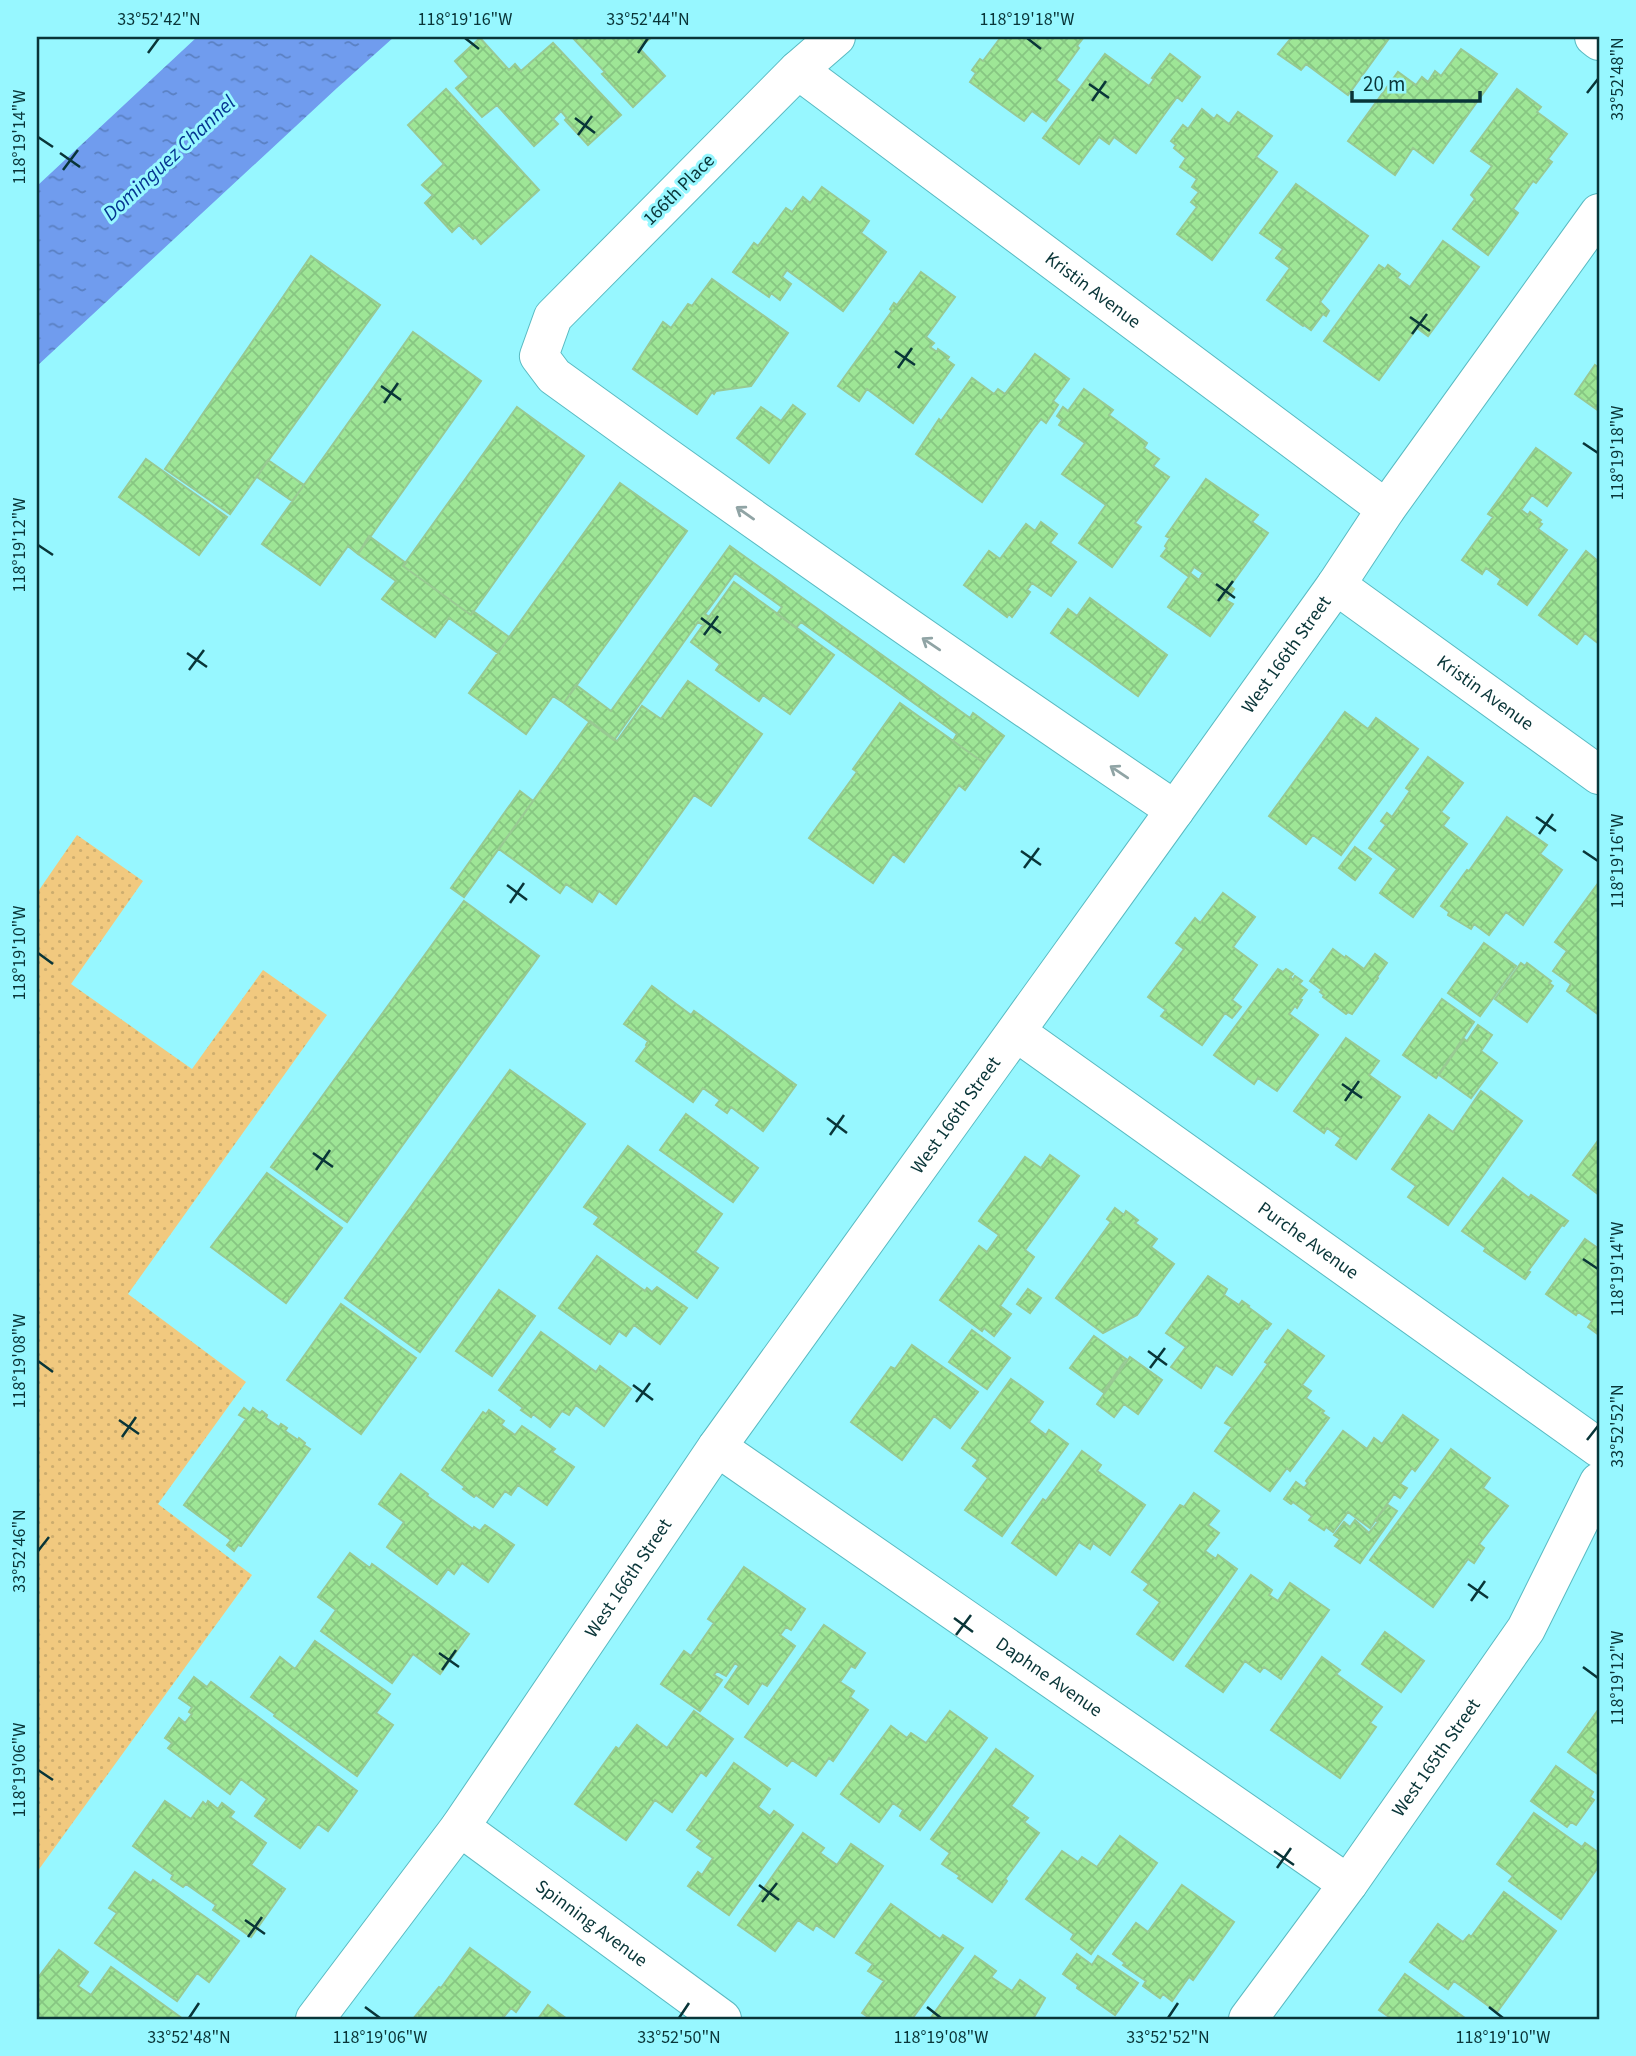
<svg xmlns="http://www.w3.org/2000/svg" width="1636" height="2056" viewBox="0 0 1636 2056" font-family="'Source Sans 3',sans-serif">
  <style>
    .park { fill: url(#park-dots) }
    .water { fill: url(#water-ripples) }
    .building { fill: url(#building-cross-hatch); stroke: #98c992; stroke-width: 2 }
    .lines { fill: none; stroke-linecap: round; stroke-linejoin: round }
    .minor-casing { stroke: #59bac2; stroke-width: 40 }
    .minor { stroke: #fff; stroke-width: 38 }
    .oneway { stroke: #90a4a5 }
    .ticks { fill: none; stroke: #093538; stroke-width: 2.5 }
    .labels { text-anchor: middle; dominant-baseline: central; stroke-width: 6; stroke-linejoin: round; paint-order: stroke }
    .street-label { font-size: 19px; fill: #093538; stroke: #97f7ff }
    .water-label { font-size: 21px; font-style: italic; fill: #053592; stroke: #97f7ff }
    .neatline { fill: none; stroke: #093538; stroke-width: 2.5 }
    .ticks-label { font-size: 18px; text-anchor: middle; fill: #093538 }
  </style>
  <defs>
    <pattern id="park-dots" width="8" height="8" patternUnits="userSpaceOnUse" patternTransform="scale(1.75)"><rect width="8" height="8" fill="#f1c97f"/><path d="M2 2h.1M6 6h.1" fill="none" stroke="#cdad6e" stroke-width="1.8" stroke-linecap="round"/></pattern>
    <pattern id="water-ripples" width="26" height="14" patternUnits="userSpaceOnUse" patternTransform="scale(1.75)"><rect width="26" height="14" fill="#709cee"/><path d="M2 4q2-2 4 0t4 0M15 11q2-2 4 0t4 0" fill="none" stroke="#5a80c2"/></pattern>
    <pattern id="building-cross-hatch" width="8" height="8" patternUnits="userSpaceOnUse" patternTransform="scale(1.75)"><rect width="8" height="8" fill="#9ee696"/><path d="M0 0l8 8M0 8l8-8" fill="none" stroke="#87c682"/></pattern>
  </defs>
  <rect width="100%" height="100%" fill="#97f7ff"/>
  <path class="park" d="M77 835 143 881 71 984 192 1069 263 970 327 1015 128 1294 246 1382 158 1504 252 1575 37 1872V893Z"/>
  <path class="water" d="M197 37H394L337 88 37 366V186Z"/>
  <path class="building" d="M572 37H652L639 48 665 76 633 107 602 74 605 72Z
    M1001 37H1084L1077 46 1079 48 1056 80 1069 90 1046 121 1032 111 1024 121 970 82 976 73 972 70 980 59 983 61Z
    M1292 37H1390L1348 95 1306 64 1301 70 1278 54Z
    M480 38 509 70 515 64 521 71 553 43 621 115 588 145 565 120 567 118 561 111 553 119 558 124 534 146 497 105 482 117 456 88 469 77 455 61Z
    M1461 49 1497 74 1433 163 1413 148 1395 175 1348 141 1398 72 1416 85 1422 77 1428 82 1435 71 1441 76Z
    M1105 54 1149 86 1154 79 1152 78 1170 54 1200 77 1182 101 1177 97 1136 153 1114 137 1109 144 1099 137 1079 164 1043 138Z
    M446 89 539 190 481 244 475 237 473 239 459 225 452 232 425 203 433 195 422 185 444 164 408 125Z
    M1517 89 1541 107 1537 112 1567 134 1548 159 1552 162 1536 183 1533 181 1513 209 1518 213 1488 255 1453 229 1475 199 1471 195 1492 166 1471 151Z
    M1202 109 1214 119 1217 115 1229 124 1238 112 1272 136 1256 157 1277 172 1212 260 1177 234 1197 207 1191 202 1199 192 1192 187 1197 179 1180 167 1186 158 1174 148 1176 145 1171 141 1183 125 1188 129Z
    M1296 184 1368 236 1320 302 1329 311 1326 316 1323 314 1311 330 1304 325 1303 326 1267 300 1290 268 1276 258 1283 249 1260 233Z
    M822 187 869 221 861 233 886 252 843 311 787 270 782 277 791 284 780 300 771 293 769 297 733 272 754 243 758 246 786 208 792 212 803 197 810 203Z
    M1443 241 1479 267 1428 336 1417 328 1379 380 1324 341 1379 265 1385 269 1388 265 1400 274 1397 278 1410 287Z
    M311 256 380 305 230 514 165 469Z
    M921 272 955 297 926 337 934 343 930 347 937 352 938 349 949 357 947 360 954 365 913 423 867 389 859 401 838 386 892 311 890 309 894 303 897 305Z
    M712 279 788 333 751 386 716 391 714 394 712 392 697 414 633 369 663 322 671 328 688 304 692 306Z
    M413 332 481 381 358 554 348 546 320 585 262 544Z
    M1035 354 1069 379 1053 401 1058 405 1046 423 1041 419 1033 429 982 502 916 454 939 419 941 421 972 378 994 394 998 389 1005 394Z
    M1595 365 1598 367 1599 365V411L1575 394Z
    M1084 389 1113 410 1109 415 1147 443 1144 448 1159 459 1153 466 1169 477 1135 523 1141 527 1112 567 1079 543 1106 505 1062 474 1085 443 1059 425 1062 420 1057 416 1063 407 1068 411Z
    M793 405 805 414 769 463 737 438 761 407 781 421Z
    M517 407 584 456 471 615 403 566Z
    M1536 448 1571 473 1547 506 1532 495 1521 510 1528 515 1530 512 1541 520 1539 522 1542 524 1538 529 1567 550 1527 605 1498 584 1501 579 1486 568 1482 574 1462 560 1493 517 1488 514Z
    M146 459 227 517 199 555 119 497Z
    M268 460 304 485 292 501 257 477Z
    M1206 479 1258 515 1252 522 1268 533 1230 586 1234 589 1226 600 1233 604 1210 636 1168 607 1191 574 1199 580 1203 573 1194 567 1188 576 1161 556 1167 548 1165 546 1170 538 1166 536Z
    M620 483 687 531 564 703 553 696 526 734 469 693Z
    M1041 522 1057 534 1050 543 1076 562 1051 596 1032 583 1027 590 1030 592 1012 617 1009 614 1007 617 964 585 989 551 1000 559 1026 524 1035 531Z
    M369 536 406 563 403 566 471 615 473 611 509 637 498 653 449 618 435 637 382 599 396 581 358 554Z
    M730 546 970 718 973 713 1004 736 984 763 953 741 957 734 801 622 796 628 777 614 782 607 735 573 705 614 709 617 703 625 698 622 614 740 564 703 576 685 611 711Z
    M1586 551 1599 562V644L1585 633 1577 644 1539 615Z
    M734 582 834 655 790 714 763 695 759 701 716 670 720 664 691 642Z
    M1090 598 1167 655 1138 696 1051 633 1068 609 1077 616Z
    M688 681 762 734 711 806 694 795 616 904 599 891 592 902 566 884 560 893 499 849 590 721 617 741 642 706 661 719Z
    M900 703 984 763 965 790 959 785 904 862 893 854 873 883 809 838 857 772 853 769Z
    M1345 712 1368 729 1376 718 1418 749 1341 855 1313 835 1306 844 1269 816Z
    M1428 757 1463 783 1441 812 1449 818 1443 826 1467 844 1413 917 1380 893 1397 869 1369 848 1386 825 1381 821 1387 813 1392 817 1410 791 1406 788Z
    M520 791 533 801 464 897 451 888Z
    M1507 817 1547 845 1540 854 1562 870 1523 925 1506 912 1489 935 1474 924 1471 929 1461 923 1448 915 1449 912 1441 906 1467 870 1469 871Z
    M1355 847 1371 859 1355 880 1339 868Z
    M1599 882V1015L1567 991 1571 984 1553 971 1567 951 1555 942Z
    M1223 893 1255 917 1233 947 1257 965 1232 1000 1241 1007 1232 1018 1225 1013 1202 1045 1161 1016 1166 1010 1148 997 1184 949 1176 943 1195 918 1200 923Z
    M464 901 539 956 347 1222 271 1167Z
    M1484 943 1516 966 1480 1016 1448 993Z
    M1333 949 1345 958 1346 956 1364 969 1375 954 1387 963 1377 977 1378 978 1352 1014 1348 1012 1346 1014 1323 997 1324 995 1320 992 1322 990 1310 981Z
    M1521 963 1525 966 1527 963 1551 981 1549 983 1553 986 1527 1022 1495 999Z
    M1278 969 1283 972 1286 969 1293 974 1290 977 1293 980 1295 976 1302 981 1299 984 1307 990 1300 999 1302 1000 1297 1008 1295 1006 1289 1014 1318 1035 1277 1091 1258 1078 1254 1084 1214 1055Z
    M652 986 691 1015 694 1011 796 1085 763 1131 731 1107 727 1113 716 1105 720 1100 703 1088 693 1102 636 1061 647 1046 646 1045 648 1041 624 1024Z
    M1442 999 1474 1022 1436 1078 1403 1055Z
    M1478 1025 1492 1035 1481 1051 1497 1063 1471 1098 1439 1075 1464 1039 1467 1041Z
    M1346 1038 1379 1061 1369 1075 1400 1097 1356 1159 1336 1145 1341 1138 1327 1128 1324 1133 1294 1111Z
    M510 1070 585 1124 420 1352 345 1298Z
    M1481 1091 1522 1121 1448 1225 1408 1197 1416 1186 1392 1169 1429 1115 1453 1132Z
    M686 1114 758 1168 733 1202 660 1150Z
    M1597 1142 1599 1144V1195L1573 1175Z
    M628 1146 722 1214 695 1252 718 1268 697 1298 594 1224 599 1217 584 1207Z
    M1050 1155 1079 1176 1025 1250 1034 1257 1000 1306 1011 1314 994 1336 984 1328 982 1331 940 1300 979 1246 987 1252 999 1235 979 1221 1025 1157 1041 1168Z
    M267 1173 342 1228 286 1303 211 1247Z
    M1503 1178 1529 1198 1531 1195 1568 1221 1564 1226 1562 1225 1528 1271 1530 1272 1525 1279 1484 1251 1486 1248 1462 1231Z
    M1115 1208 1124 1215 1126 1211 1138 1220 1135 1223 1157 1239 1151 1247 1174 1264 1137 1315 1103 1333 1056 1298 1111 1222 1107 1219Z
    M1585 1239 1599 1249V1335L1588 1327 1592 1321 1578 1312 1576 1315 1546 1294Z
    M597 1256 645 1291 647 1288 652 1292 657 1287 687 1308 660 1344 634 1325 626 1336 619 1331 610 1344 559 1308Z
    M1208 1276 1227 1289 1224 1295 1239 1305 1242 1301 1249 1306 1248 1307 1271 1324 1267 1329 1265 1328 1232 1375 1216 1365 1201 1388 1171 1367 1186 1347 1166 1333Z
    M1028 1289 1041 1298 1030 1313 1017 1304Z
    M499 1290 535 1316 492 1376 456 1351Z
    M341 1304 416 1358 361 1434 287 1380Z
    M972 1330 1010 1358 987 1389 949 1362Z
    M1288 1330 1324 1356 1302 1385 1311 1391 1306 1398 1324 1411 1322 1413 1329 1418 1290 1471 1287 1468 1270 1491 1215 1451 1232 1427 1225 1423 1268 1364 1265 1362Z
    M541 1332 596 1372 600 1366 631 1389 604 1426 576 1405 569 1415 562 1411 550 1427 533 1414 531 1417 521 1410 523 1408 499 1390Z
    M1094 1336 1126 1359 1103 1392 1070 1368Z
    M912 1345 978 1392 950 1428 934 1416 902 1460 851 1422 891 1367 895 1369Z
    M1130 1357 1162 1380 1138 1414 1124 1404 1114 1417 1097 1404Z
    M1011 1379 1043 1402 1029 1422 1046 1435 1049 1430 1068 1444 1002 1536 965 1510 988 1478 973 1466 978 1460 962 1448Z
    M244 1408 250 1413 253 1408 260 1413 262 1411 267 1415 266 1418 279 1427 281 1424 287 1428 285 1431 298 1440 299 1438 305 1443 304 1445 310 1449 241 1546 238 1545 234 1551 227 1545 231 1540 184 1505 246 1419 239 1415Z
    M489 1410 504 1421 501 1425 515 1435 522 1426 555 1449 552 1452 574 1467 547 1505 518 1485 511 1495 505 1491 493 1507 476 1495 474 1497 463 1489 465 1487 442 1470 483 1412 486 1414Z
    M1403 1415 1438 1440 1415 1471 1412 1468 1400 1484 1407 1488 1400 1498 1394 1494 1370 1528 1348 1512 1333 1532 1326 1527 1324 1530 1309 1520 1312 1516 1293 1502 1291 1504 1284 1499 1296 1482 1304 1488 1308 1483 1306 1481 1343 1431 1367 1449 1374 1438 1382 1444Z
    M1451 1449 1490 1478 1483 1488 1508 1506 1479 1544 1484 1548 1474 1563 1468 1559 1433 1607 1370 1560Z
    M1082 1451 1101 1465 1097 1471 1145 1505 1110 1555 1093 1543 1090 1549 1079 1542 1056 1575 1012 1543 1043 1499 1046 1501Z
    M401 1474 428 1494 427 1496 473 1529 474 1527 480 1531 485 1525 514 1545 488 1582 462 1563 454 1574 448 1569 437 1584 387 1547 404 1522 379 1504Z
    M1194 1493 1219 1511 1208 1525 1219 1533 1205 1551 1216 1559 1218 1555 1237 1569 1173 1660 1137 1634 1160 1602 1144 1590 1149 1584 1132 1572 1180 1505 1184 1507Z
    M1388 1505 1397 1511 1360 1563 1335 1546 1340 1539 1334 1535 1344 1522 1350 1527 1355 1520 1369 1533 1378 1522 1375 1520Z
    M350 1553 370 1568 372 1564 469 1634 440 1674 413 1654 392 1683 321 1631 336 1610 318 1597Z
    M744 1567 805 1609 791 1630 786 1627 780 1635 795 1646 767 1686 762 1683 748 1704 725 1687 739 1666 735 1663 726 1676 717 1671 714 1675 722 1680 700 1711 661 1684 684 1651 691 1656 714 1623 708 1619Z
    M1251 1575 1272 1590 1269 1595 1278 1601 1290 1583 1329 1610 1281 1679 1264 1667 1260 1672 1245 1661 1223 1692 1186 1666Z
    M824 1625 865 1653 855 1668 851 1666 840 1682 854 1691 850 1697 868 1710 833 1761 829 1758 816 1776 792 1760 787 1766 745 1737Z
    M1385 1632 1424 1661 1401 1692 1362 1664Z
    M315 1641 390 1694 376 1713 393 1725 357 1776 274 1716 275 1714 251 1697 280 1657 295 1669Z
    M1322 1657 1340 1670 1336 1674 1382 1707 1370 1723 1376 1727 1340 1778 1271 1730Z
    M194 1677 207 1687 211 1682 357 1791 328 1831 318 1824 300 1848 255 1816 267 1799 241 1779 230 1794 168 1748 172 1743 165 1738 179 1718 185 1723 192 1714 189 1712 192 1707 179 1698Z
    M1598 1710 1599 1711V1775L1568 1752Z
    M694 1711 733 1739 706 1776 701 1772 672 1812 655 1800 626 1840 575 1804 616 1747 619 1749 637 1725 667 1748Z
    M950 1711 987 1738 920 1830 900 1816 903 1810 893 1803 879 1822 841 1794 891 1726 907 1738 911 1733 926 1743Z
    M996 1749 1033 1776 1011 1806 1028 1818 1024 1822 1039 1833 1005 1879 1007 1881 992 1902 958 1878 960 1876 942 1864 950 1853 931 1839Z
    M734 1763 770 1789 758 1807 770 1816 774 1811 793 1825 729 1915 688 1886 698 1872 702 1875 713 1858 697 1847 702 1841 687 1830Z
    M1556 1766 1593 1792 1590 1797 1594 1800 1576 1825 1571 1822 1567 1827 1531 1801Z
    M165 1801 191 1819 203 1802 206 1805 208 1801 218 1809 222 1803 234 1812 230 1817 266 1843 251 1865 285 1889 251 1937 213 1910 216 1905 186 1884 183 1887 171 1879 173 1875 133 1846Z
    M1534 1813 1582 1847 1585 1843 1599 1853V1866L1561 1919 1509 1881 1513 1876 1497 1864Z
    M803 1833 824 1848 820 1853 837 1865 851 1844 883 1866 834 1937 816 1925 813 1930 798 1920 775 1951 738 1925Z
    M1120 1836 1157 1863 1091 1954 1071 1939 1074 1934 1026 1899 1062 1851 1078 1862 1082 1857 1097 1867Z
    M135 1872 151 1883 153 1880 239 1941 209 1982 197 1973 177 2001 95 1943 117 1913 109 1908Z
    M1182 1885 1234 1922 1193 1980 1189 1977 1172 2001 1163 1994 1160 1998 1143 1986 1146 1981 1123 1965 1125 1963 1113 1954 1136 1923 1148 1932Z
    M1504 1892 1556 1931 1497 2012 1454 1981 1448 1989 1410 1962 1438 1924 1463 1942 1469 1935 1471 1937Z
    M891 1904 940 1939 943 1935 963 1948 912 2019H871L862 2013 884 1981 868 1971 873 1964 856 1953Z
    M470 1948 530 1992 516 2012 511 2008 502 2019H413L439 1987 441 1988Z
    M59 1950 88 1972 78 1986 91 1995 111 1967 183 2019H37V1979Z
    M1077 1954 1092 1965 1098 1956 1138 1983 1115 2015 1077 1988 1078 1985 1063 1974Z
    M975 1956 996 1971 991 1977 1012 1991 1020 1980 1045 1998 1033 2019H930Z
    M1405 1974 1465 2018 1463 2019H1392L1379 2010Z
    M548 2005 567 2019H538Z"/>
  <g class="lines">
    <g class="minor-casing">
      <g id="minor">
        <path d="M836 37 798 70 553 317 539 356 554 376C758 524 966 669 1175 810"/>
        <path d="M1594 37 1599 41"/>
        <path id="s1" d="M798 70 1386 509"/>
        <path id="s2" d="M1336 585 1599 775"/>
        <path id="s3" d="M1016 1032 1599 1448"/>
        <path id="s4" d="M717 1447 1348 1884"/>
        <path id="s5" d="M460 1827 722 2019"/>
        <path id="s6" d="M315 2019 460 1827 717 1447 1175 810 1336 585 1386 509 1599 213"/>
        <path id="s7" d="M1248 2019 1348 1884 1526 1629 1599 1482"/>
      </g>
    </g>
    <use href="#minor" class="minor"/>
  </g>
  <defs><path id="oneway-shaft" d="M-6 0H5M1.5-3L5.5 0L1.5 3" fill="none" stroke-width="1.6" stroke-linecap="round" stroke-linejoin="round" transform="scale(1.75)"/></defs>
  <g class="oneway">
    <use href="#oneway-shaft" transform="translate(745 513) rotate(-145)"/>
    <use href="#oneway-shaft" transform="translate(931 644) rotate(-146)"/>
    <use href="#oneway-shaft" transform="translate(1119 772) rotate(-146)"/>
  </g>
  <path class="ticks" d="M465 38 479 49M1027 38 1041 49M148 53 159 38M638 53 648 38M1089 84 1109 98M1587 93 1598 79M1092 101 1106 81M575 118 595 133M578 135 592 116M38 137 53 147M60 153 80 167M63 170 78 150M1410 317 1430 331M1412 334 1427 314M895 351 915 365M898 368 912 348M381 386 401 400M384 403 398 383M1583 443 1598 453M38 545 53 555M1216 584 1235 598M1218 601 1233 581M701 618 721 633M704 635 718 616M187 653 207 667M189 670 204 650M1536 817 1556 831M1539 834 1553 814M1021 851 1041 865M1583 851 1598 861M1024 868 1039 848M507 885 527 900M510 903 524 883M38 953 53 964M1342 1084 1362 1098M1345 1101 1359 1081M827 1118 847 1133M830 1135 844 1115M313 1153 333 1167M316 1170 330 1150M1583 1259 1598 1269M1148 1351 1167 1365M38 1361 53 1372M1150 1368 1165 1348M633 1385 653 1400M636 1402 650 1383M119 1420 139 1434M122 1437 136 1417M1587 1440 1598 1426M38 1551 49 1537M1468 1584 1488 1598M1471 1601 1485 1581M954 1618 973 1632M956 1635 971 1615M439 1653 459 1667M1583 1667 1598 1678M442 1670 456 1650M38 1770 53 1780M1274 1851 1294 1865M1277 1868 1291 1848M759 1885 779 1900M762 1902 777 1883M245 1920 265 1934M248 1937 262 1917M365 2007 380 2018M927 2007 941 2018M1489 2007 1503 2018M189 2018 199 2003M679 2018 689 2003M1168 2018 1178 2003"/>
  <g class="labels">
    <g class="street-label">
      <text transform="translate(679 190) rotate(-45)">166th Place</text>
      <text stroke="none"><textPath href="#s1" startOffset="368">Kristin Avenue</textPath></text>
      <text stroke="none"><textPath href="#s6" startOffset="1675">West 166th Street</textPath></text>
      <text stroke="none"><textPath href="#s2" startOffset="184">Kristin Avenue</textPath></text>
      <text stroke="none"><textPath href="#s6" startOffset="1108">West 166th Street</textPath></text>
      <text stroke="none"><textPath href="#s3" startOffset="359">Purche Avenue</textPath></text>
      <text stroke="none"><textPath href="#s6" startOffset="541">West 166th Street</textPath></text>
      <text stroke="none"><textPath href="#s4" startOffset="404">Daphne Avenue</textPath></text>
      <text stroke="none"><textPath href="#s7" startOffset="322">West 165th Street</textPath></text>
      <text stroke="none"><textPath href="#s5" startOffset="163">Spinning Avenue</textPath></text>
    </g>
    <g class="water-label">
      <text transform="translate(169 158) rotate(-43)">Dominguez Channel</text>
    </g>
  </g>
  <rect width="1636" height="2056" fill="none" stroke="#97f7ff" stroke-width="77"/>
  <path d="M1352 91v10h128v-10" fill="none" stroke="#093538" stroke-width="3.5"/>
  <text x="1363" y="91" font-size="21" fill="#093538" stroke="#97f7ff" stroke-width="5" paint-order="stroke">20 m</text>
  <rect x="38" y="38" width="1560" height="1980" class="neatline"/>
  <g class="ticks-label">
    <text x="159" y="25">33°52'42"N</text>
    <text x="465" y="25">118°19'16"W</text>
    <text x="648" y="25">33°52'44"N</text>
    <text x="1027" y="25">118°19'18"W</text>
    <text transform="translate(1617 79) rotate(-90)" y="6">33°52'48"N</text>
    <text transform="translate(19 137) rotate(-90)" y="6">118°19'14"W</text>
    <text transform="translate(1617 453) rotate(-90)" y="6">118°19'18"W</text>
    <text transform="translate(19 545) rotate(-90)" y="6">118°19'12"W</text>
    <text transform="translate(1617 861) rotate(-90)" y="6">118°19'16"W</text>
    <text transform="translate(19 953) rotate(-90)" y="6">118°19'10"W</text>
    <text transform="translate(1617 1269) rotate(-90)" y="6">118°19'14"W</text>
    <text transform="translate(19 1361) rotate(-90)" y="6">118°19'08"W</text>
    <text transform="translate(1617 1426) rotate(-90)" y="6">33°52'52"N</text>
    <text transform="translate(19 1551) rotate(-90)" y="6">33°52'46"N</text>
    <text transform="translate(1617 1678) rotate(-90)" y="6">118°19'12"W</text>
    <text transform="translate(19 1770) rotate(-90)" y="6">118°19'06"W</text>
    <text x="189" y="2043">33°52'48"N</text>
    <text x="380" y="2043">118°19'06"W</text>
    <text x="679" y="2043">33°52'50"N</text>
    <text x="941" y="2043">118°19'08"W</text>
    <text x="1168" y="2043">33°52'52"N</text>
    <text x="1503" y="2043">118°19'10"W</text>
  </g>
</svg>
